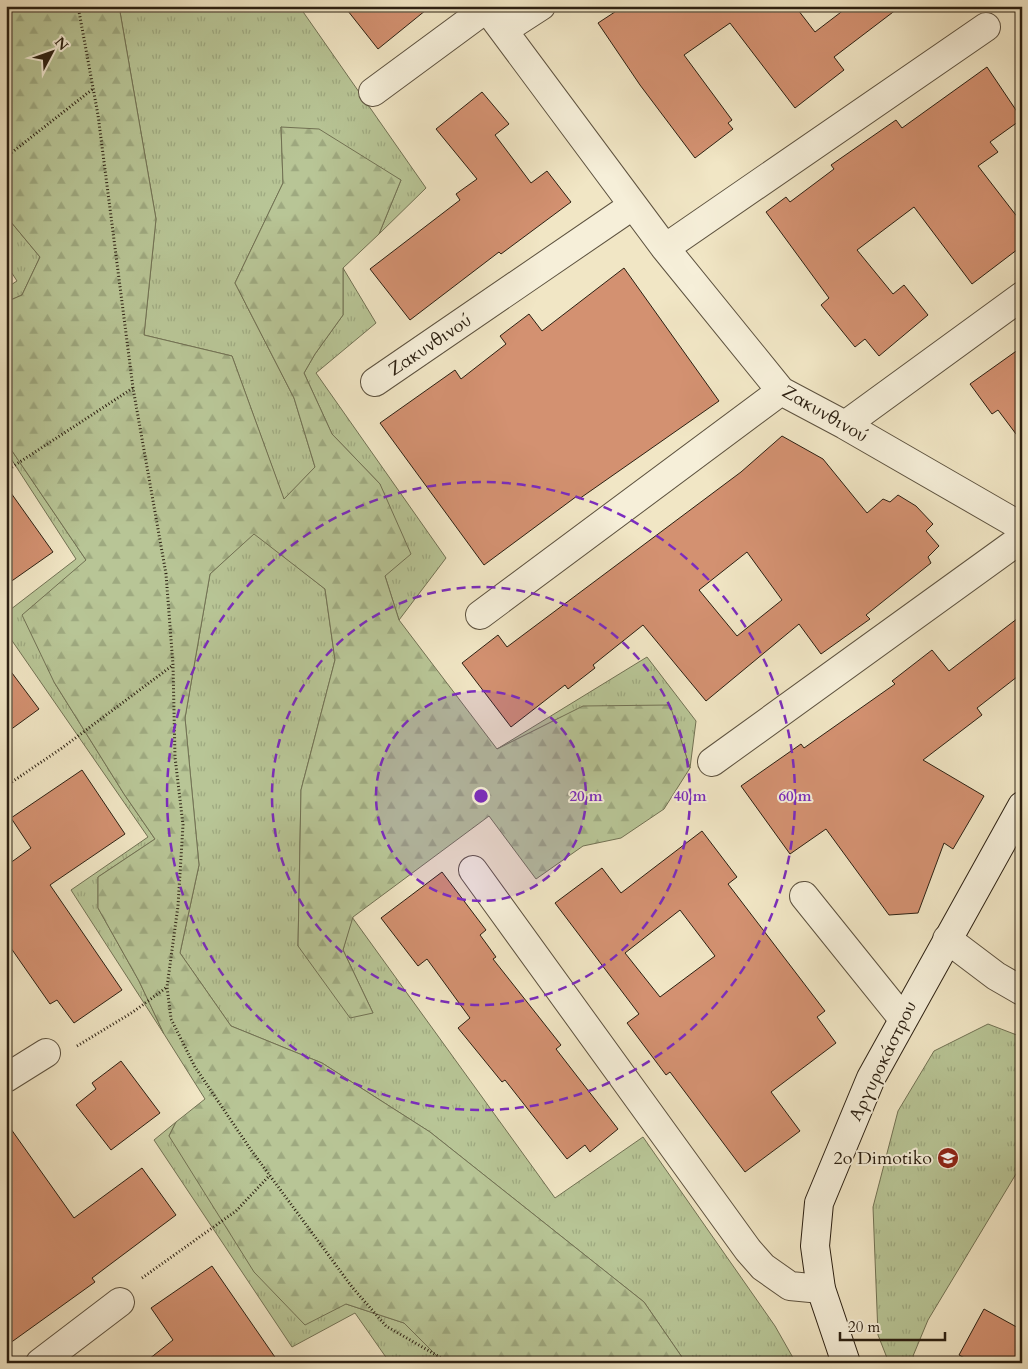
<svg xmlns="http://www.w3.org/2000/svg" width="1028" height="1369" viewBox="0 0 1028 1369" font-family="Cardo,serif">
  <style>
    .grass { fill: url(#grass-tufts); stroke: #727254 }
    .forest { fill: url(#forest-firs); stroke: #727254 }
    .building { fill: #d39171; stroke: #2c2012; fill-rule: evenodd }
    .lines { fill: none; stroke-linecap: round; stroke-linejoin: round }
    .street-casing { stroke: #5d523f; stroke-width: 30 }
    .secondary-casing { stroke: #2c2012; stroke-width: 30 }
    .path { stroke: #2c2012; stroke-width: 3; stroke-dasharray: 1 2.5; stroke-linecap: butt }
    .street { stroke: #f6efd9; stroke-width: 28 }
    .secondary { stroke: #f6efd9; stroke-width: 28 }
    .ring { fill: none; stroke: #7b2cbf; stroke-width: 2.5; stroke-dasharray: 9 6 }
    .labels { text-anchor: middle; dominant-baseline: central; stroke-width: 4; stroke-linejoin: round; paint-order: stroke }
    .street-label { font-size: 18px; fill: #2c2012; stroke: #f6efd9 }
    .poi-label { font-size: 18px; fill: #2c2012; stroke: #f6efd9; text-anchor: end }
    .centre { fill: #7b2cbf; stroke: #f6efd9; stroke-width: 2.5 }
    .ring-label { font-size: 15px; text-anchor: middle; font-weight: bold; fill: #7b2cbf; stroke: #f6efd9; stroke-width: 4; stroke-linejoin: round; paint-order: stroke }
  </style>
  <defs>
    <pattern id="grass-tufts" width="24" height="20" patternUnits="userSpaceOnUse" patternTransform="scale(1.25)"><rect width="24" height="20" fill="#b8c596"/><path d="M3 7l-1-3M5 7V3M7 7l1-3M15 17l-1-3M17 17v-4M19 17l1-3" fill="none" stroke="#9ea980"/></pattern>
    <pattern id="forest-firs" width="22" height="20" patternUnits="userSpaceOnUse" patternTransform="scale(1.25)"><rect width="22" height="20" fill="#b8c596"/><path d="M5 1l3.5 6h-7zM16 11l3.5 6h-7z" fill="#9ea980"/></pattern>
  </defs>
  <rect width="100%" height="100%" fill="#f1e6c5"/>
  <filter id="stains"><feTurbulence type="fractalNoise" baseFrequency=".004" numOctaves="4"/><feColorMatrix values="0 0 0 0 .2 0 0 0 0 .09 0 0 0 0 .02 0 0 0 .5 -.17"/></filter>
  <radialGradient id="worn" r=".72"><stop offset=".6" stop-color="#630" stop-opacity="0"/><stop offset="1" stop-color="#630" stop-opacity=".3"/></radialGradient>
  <path class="grass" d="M119 6H299L426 188 379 234 401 180 281 127 283 183 235 283 294 398 315 467 284 500 232 356 144 335 156 219Z
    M6 216 40 257 22 295 6 302V288L17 281 6 264Z
    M343 268 376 323 316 373 446 558 399 620 385 576 380 484 332 434 304 373 315 354 343 315Z
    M6 442 86 560 54 682 124 794 155 839 98 877V908L139 981 164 1034 71 890 148 837 6 632V613L76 559 6 451Z
    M254 533 325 589 335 660 301 790 298 946 373 1013 343 950 352 917 555 1198 643 1137 775 1326 796 1363H686L644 1302 430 1132 322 1063 231 1026 180 953 199 865 185 718 210 574Z
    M647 657 696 721 690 768 669 705 497 749Z
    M988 1024 1022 1037V1164L928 1320 913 1356 916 1363H889L878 1335 873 1207 898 1111 934 1051Z
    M176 1122 169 1136 346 1304 404 1323 444 1363H390L355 1313 292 1347 154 1140Z"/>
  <path class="forest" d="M6 6H119L156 219 144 335 232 356 284 499 315 467 294 398 235 283 283 183 281 127 319 129 401 180 379 234 343 268V315L315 354 304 373 332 434 380 484 411 554 385 576 399 620 497 749 583 706 670 705 690 768 664 809 621 838 583 846 536 879 489 816 353 917 343 950 373 1013 350 1018 298 946 301 790 335 660 325 589 254 534 210 574 185 718 199 865 180 953 231 1026 322 1063 430 1132 644 1302 686 1363H444L404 1323 346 1304 305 1325 254 1272 169 1136 176 1122 205 1099 164 1034 139 981 98 908V877L155 839 124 794 54 682 22 615 86 560 6 442V302L22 295 40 257 6 216Z"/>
  <path class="building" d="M344 6H431L378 49Z
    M624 6H795L815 32 849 6H901L834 57 844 70 795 108 730 23 684 55 732 120 728 123 733 129 695 158 640 85 598 23Z
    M987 67 1022 119 990 142 998 152 978 166 1022 223V246L972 284 914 207 857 250 893 294 904 285 928 315 879 356 865 339 855 347 821 305 829 298 766 212 786 197 790 202 834 169 831 165 896 120 902 128Z
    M482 92 509 124 495 135 531 183 547 171 571 202 501 254 499 252 410 320 370 269 460 200 456 194 477 179 436 129Z
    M624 268 719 401 579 499 577 496 484 565 380 423 455 370 461 379 506 344 500 336 529 314 542 331Z
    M1022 347V442L998 410 992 414 970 384Z
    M782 436 823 459 867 513 883 499 890 502 898 495 916 506 933 524 926 531 939 546 928 557 931 563 866 615 870 619 821 654 799 624 706 701 643 625 593 665 595 668 568 689 565 685 511 727 462 663 498 635 507 647 741 472ZM747 552 782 600 737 636 699 590Z
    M6 486 53 552 6 585Z
    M1022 615V673L977 708 982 715 923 760 984 796 953 849 944 843 918 913 889 915 826 829 790 854 741 786 801 744 804 748 895 684 892 681 932 650 949 671Z
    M6 665 39 709 6 733Z
    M82 770 125 834 50 885 122 990 74 1023 57 1000 50 1004 6 941V866L31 848 11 818Z
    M702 831 737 877 728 884 825 1011 817 1017 836 1043 771 1092 800 1131 745 1172 670 1072 666 1075 627 1023 639 1014 555 903 602 868 621 893ZM680 910 715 956 660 997 625 953Z
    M442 872 486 930 480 935 496 957 493 959 561 1045 556 1049 618 1129 590 1152 585 1145 567 1159 505 1080 502 1082 458 1028 470 1018 427 959 418 966 381 918Z
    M121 1061 160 1113 111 1150 76 1105 96 1089 92 1083Z
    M6 1122 74 1218 142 1168 176 1215 92 1278 95 1282 6 1346Z
    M212 1266 279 1363H144L173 1340 151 1308Z
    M984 1309 1022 1330V1363H974L959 1355Z"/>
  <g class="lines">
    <g class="street-casing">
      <path id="street" d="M485 6 665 248 781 391 845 425 1022 527
        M504 30 541 6
        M373 92 487 8
        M665 248 986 27
        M375 382 632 206
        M845 425 1022 296
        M480 615 781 391
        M712 762 1022 538
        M473 870 748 1250 763 1267 790 1286 821 1289
        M804 896 903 1019
        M947 939 996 976 1022 991
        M6 1078 46 1053
        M40 1363 120 1302"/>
    </g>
    <g class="secondary-casing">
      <path id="secondary" d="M846 1363 821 1289 815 1246 819 1203 871 1078 1022 806"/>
    </g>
    <path class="path" d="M78 6 98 115 133 388 166 574 173 665 175 757 183 825 178 906 167 987 171 1019 195 1067 251 1150 352 1287 386 1326 450 1363
      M6 157 94 88
      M6 471 133 388
      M6 786 62 748 173 665
      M77 1046 133 1012 167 987
      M142 1278 236 1211 270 1175"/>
    <use href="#street" class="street"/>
    <use href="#secondary" class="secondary"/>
  </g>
  <circle cx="481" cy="796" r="105" fill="#7b2cbf" fill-opacity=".12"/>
  <g class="ring">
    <circle cx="481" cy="796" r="105"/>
    <circle cx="481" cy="796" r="209"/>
    <circle cx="481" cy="796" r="314"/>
  </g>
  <defs>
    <g id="school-disc" transform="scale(1.125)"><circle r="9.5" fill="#8f2418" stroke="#f6efd9"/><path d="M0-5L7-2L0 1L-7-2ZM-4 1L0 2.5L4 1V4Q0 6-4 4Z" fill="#fff"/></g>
  </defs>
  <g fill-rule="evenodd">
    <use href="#school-disc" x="948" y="1158"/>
  </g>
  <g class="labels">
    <g class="street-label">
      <text transform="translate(430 345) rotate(-34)">Ζακυνθινού</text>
      <text transform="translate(825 414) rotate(30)">Ζακυνθινού</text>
      <text transform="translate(883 1061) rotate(-64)">Αργυροκάστρου</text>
    </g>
    <g class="poi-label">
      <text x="932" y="1158">2o Dimotiko</text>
    </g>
  </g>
  <circle cx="481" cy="796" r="8" class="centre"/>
  <g class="ring-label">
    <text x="586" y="801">20 m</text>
    <text x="690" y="801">40 m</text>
    <text x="795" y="801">60 m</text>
  </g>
  <rect width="1028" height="1369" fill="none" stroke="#f1e6c5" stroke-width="25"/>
  <rect x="8" y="8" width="1013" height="1354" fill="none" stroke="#2c2012" stroke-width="2.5"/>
  <rect x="12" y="12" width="1003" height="1344" fill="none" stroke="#2c2012"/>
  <g transform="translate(52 52) rotate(49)" stroke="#f6efd9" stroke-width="4" paint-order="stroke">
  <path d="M0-4L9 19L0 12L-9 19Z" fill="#2c2012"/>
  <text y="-8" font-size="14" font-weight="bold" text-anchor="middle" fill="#2c2012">N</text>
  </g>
  <path d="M840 1332v8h105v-8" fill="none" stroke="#2c2012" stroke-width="2.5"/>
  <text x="848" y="1332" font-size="15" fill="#2c2012" stroke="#f6efd9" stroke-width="4" paint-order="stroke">20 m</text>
  <rect width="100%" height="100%" filter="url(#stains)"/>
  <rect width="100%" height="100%" fill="url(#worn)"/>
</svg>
